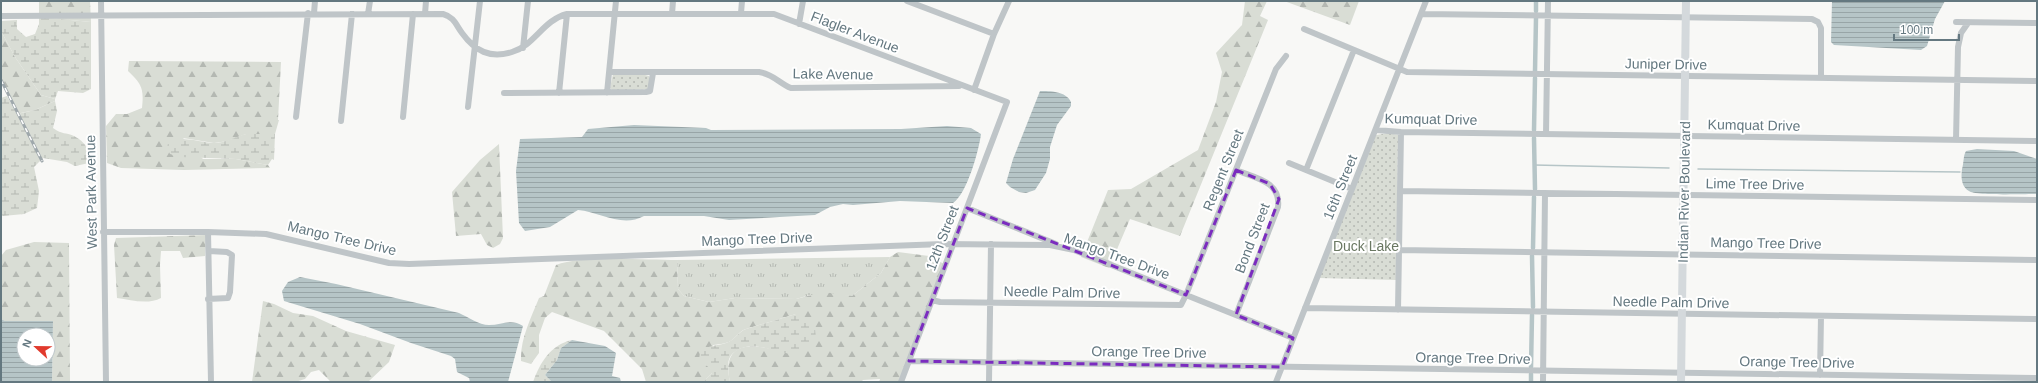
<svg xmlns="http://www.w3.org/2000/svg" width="2038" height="383" viewBox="0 0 2038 383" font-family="Helvetica,sans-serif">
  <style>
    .grass { fill: url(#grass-tufts) }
    .forest { fill: url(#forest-firs) }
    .wetland { fill: url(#wetland-marsh) }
    .park { fill: url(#park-dots) }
    .water { fill: url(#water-rules); fill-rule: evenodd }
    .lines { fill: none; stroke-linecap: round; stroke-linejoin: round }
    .stream { stroke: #b6c5c7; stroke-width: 1.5 }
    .canal { stroke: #b6c5c7; stroke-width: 4.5 }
    .minor { stroke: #bfc5c8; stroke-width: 6 }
    .major { stroke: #d4d9dc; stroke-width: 8 }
    .rail-casing { stroke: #9fa8ac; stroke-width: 3 }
    .rail { stroke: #fff; stroke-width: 1.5; stroke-dasharray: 4.5; stroke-linecap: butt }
    .marked { fill: none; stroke: #7b2cbf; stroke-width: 3; stroke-dasharray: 8 5; stroke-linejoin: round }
    .labels { text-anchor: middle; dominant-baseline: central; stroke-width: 4; stroke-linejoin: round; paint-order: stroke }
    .street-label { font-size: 14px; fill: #647880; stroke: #fff }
    .park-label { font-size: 14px; fill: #6a7862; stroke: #fff }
  </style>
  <defs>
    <pattern id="grass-tufts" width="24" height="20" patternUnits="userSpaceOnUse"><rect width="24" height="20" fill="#d9ddd5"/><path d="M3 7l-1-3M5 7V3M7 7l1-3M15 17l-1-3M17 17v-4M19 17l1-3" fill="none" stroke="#b4b8b2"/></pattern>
    <pattern id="forest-firs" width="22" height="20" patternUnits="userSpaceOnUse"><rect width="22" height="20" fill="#d9ddd5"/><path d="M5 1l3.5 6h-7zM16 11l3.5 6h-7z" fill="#b4b8b2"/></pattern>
    <pattern id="wetland-marsh" width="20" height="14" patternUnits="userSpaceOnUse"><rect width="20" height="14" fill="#d9ddd5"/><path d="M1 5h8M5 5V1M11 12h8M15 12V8" fill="none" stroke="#b4b8b2"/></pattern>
    <pattern id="park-dots" width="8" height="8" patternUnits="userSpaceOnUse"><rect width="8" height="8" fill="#d9ddd5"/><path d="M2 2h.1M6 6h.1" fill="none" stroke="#b4b8b2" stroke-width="1.8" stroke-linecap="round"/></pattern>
    <pattern id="water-rules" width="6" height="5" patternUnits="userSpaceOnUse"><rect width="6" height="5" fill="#b6c5c7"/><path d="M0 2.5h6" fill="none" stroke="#98a5a7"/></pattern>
  </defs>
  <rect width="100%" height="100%" fill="#f8f8f6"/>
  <path class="grass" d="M890 257 881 273 852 296 810 295 796 299 735 298 709 302 684 296 678 289 677 260Z"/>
  <path class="forest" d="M39 1H90L91 22 39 17Z
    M1245 1H1267L1260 16 1268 20 1180 236 1130 219 1109 268 1081 257 1108 190 1131 189 1198 150 1216 102 1222 72 1216 53 1242 25Z
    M1284 1H1359L1350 25Z
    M1 31 15 57 41 95 55 99V101L35 110 16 114 1 78Z
    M129 61 281 62 278 120H279L275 134H246L228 141 214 143 183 138 203 159H236L268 165 270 168 184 170 121 168 107 163 106 126 116 114H127L142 108C144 89 142 84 128 71Z
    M499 144 503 238 500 244 493 248 487 245 481 234 456 236 452 192 480 160Z
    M206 235 205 256 183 258 180 251H161L160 265 161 298C148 305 131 300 117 298L114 245 116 238Z
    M34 242 69 243 70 382H52L53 321H5L1 319V256L6 250Z
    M898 252 929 256 946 265 901 382H879L880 379 863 380 861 382H730C721 342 750 343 780 351L796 314 746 329C740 331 738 335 733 339 728 344 720 344 713 345L705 364 712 369V373L703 382H646L642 369 604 331 552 312 545 318 539 335V353L531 364 521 361C520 339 531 318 539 298L544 296 556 265C580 255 647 260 677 260L678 289 684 296 709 302 735 298 796 299 823 292 852 296 881 273 890 257Z
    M263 301 274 304 293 313 313 316 346 331 395 345 389 362 368 382H331L319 370 311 372 305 379 295 382H252Z"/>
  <path class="wetland" d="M39 17 91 22V89L83 93 58 91 55 99 41 95 15 57 1 31V21L17 20V29L26 37 35 34 39 24Z
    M7 96 17 114 35 110 55 101 57 111 53 128C63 135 65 132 74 136 85 141 90 152 94 162L75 166 67 162 43 158 34 167 39 191 37 208 24 214 3 216 1 215V98Z
    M246 134H275L274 160 272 159 268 165 236 159 180 157 170 154 167 148 168 143C186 135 196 142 214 143 225 143 235 137 246 134Z
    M796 314 810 319 815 328 816 338C811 344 807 349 799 352 779 359 758 337 736 351 725 357 728 371 730 382H703L712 373 711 369 699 360 700 352C708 345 717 346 726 343 735 340 738 332 746 329Z
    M572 340 561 348 557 360 545 375 552 382H533C540 363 550 345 572 340Z"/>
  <path class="park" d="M613 74 645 75 649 76 651 82 648 89 613 91 610 88Z
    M1389 133 1398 135 1396 280 1319 278 1376 135Z"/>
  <path class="water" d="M1832 1H1945L1935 19 1927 46 1921 50 1834 45 1831 42Z
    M1040 91C1050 91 1066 91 1071 102V106L1057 125 1050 147V159L1046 173 1035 190 1026 193 1019 192 1010 187 1006 183 1013 159Z
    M634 125 706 128 711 130 901 129 947 126 971 128 981 134C979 150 967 194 953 203L900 201 853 205 843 204 830 207 815 215 729 220 704 216H644C622 228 600 212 578 210L550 227 525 231 519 223 516 171 520 139 582 137 588 129Z
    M1977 149 2014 151 2037 159V194C2026 194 1975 196 1969 191 1961 186 1961 177 1962 169 1964 163 1963 156 1966 151Z
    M300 277 336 284 459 313C468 317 479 325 489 325 502 325 511 318 523 326L508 382H470L469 378 457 372 455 359 451 356 411 343 360 324 284 301 282 291 288 282Z
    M1 319 5 321H53L52 382H1ZM24 335H48V359H24Z
    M572 340 605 346 616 353 612 376 620 378 621 382H552L545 375 557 360 561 348Z"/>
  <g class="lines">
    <path class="stream" d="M1534 165 1669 168
      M1698 169 1960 172"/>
    <path class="canal" d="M1536 11V1
      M1535 71 1536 18
      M1534 130 1535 78
      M1534 138 1535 189
      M1533 248 1534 197
      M1532 256 1533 307
      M1531 367 1532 315
      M1531 382V374"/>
    <path class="minor" d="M101 1 106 382
      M907 1 994 34
      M314 13 315 1
      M741 13 742 1
      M368 14 370 1
      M425 14 426 1
      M672 14 673 1
      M1421 14 1812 19 1818 22 1821 28V78
      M1 16 443 14C454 17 456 25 462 33 475 51 490 59 512 52 535 45 543 20 567 14H774L1007 102 901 382
      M1956 22 2037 23
      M799 24 803 1
      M1304 29 1407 72 2037 81
      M523 48 528 1
      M610 72H759C773 74 779 83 791 88L959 86
      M974 90 994 34 1009 1
      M504 93 646 92 650 91 653 73
      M559 93 567 14
      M607 93 616 1
      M468 107 480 1
      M296 117 308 13
      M403 117 413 14
      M341 121 352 14
      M1376 130 1401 132 2037 141
      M1546 134 1548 1
      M1956 140 1958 47 1961 33 1968 23
      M1289 163 1352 189
      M1306 170 1354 50
      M1400 191 2037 200
      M967 208 1056 244
      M103 232H208L266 234 389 263 409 264 943 244 1050 245 1074 250 1293 338
      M208 232 211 382
      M1399 250 2037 260
      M208 299 228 298 230 292 232 255 227 252 209 251
      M932 300 940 302 1181 305 1186 295 1276 69 1286 56
      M1305 308 2037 319
      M1398 310 1401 132
      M1236 315 1278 207C1281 181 1255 178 1236 170
      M909 361 2037 378
      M1820 375 1821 316
      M989 382 991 244
      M1276 382 1426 1
      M1543 382 1545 193"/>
    <path class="major" d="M1681 382 1686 1"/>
    <g class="rail-casing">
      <path id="rail" d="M1 80 42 161"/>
    </g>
    <use href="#rail" class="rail"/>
  </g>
  <path class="marked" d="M1236 170 1270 184 1279 199 1236 315 1293 338 1282 367 909 361 967 208 1186 295Z"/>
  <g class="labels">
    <g class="street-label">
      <text transform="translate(855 32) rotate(21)">Flagler Avenue</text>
      <text transform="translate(1666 64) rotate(1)">Juniper Drive</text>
      <text transform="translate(833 74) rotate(1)">Lake Avenue</text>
      <text transform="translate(1431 119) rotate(1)">Kumquat Drive</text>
      <text transform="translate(1754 125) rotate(1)">Kumquat Drive</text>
      <text transform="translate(1223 170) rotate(-68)">Regent Street</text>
      <text transform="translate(1755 184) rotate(1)">Lime Tree Drive</text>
      <text transform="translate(1340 187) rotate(-68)">16th Street</text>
      <text transform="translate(91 192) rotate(-91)">West Park Avenue</text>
      <text transform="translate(1684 192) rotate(-89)">Indian River Boulevard</text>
      <text transform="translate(342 238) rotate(13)">Mango Tree Drive</text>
      <text transform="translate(942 238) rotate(-69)">12th Street</text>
      <text transform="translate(1252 238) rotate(-69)">Bond Street</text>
      <text transform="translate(757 239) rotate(-2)">Mango Tree Drive</text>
      <text transform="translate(1766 243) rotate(1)">Mango Tree Drive</text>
      <text transform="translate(1117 256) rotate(20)">Mango Tree Drive</text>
      <text transform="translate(1062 292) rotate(1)">Needle Palm Drive</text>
      <text transform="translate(1671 302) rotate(1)">Needle Palm Drive</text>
      <text transform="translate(1149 352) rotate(1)">Orange Tree Drive</text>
      <text transform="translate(1473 358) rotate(1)">Orange Tree Drive</text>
      <text transform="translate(1797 362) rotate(1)">Orange Tree Drive</text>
    </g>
    <g class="park-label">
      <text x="1366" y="246">Duck Lake</text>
    </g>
  </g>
  <rect width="2038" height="383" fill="none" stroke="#647880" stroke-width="4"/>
  <g transform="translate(36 347) rotate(292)"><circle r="19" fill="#ffffff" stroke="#c1c9cc"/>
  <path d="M0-3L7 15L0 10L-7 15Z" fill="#e13a2d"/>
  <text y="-6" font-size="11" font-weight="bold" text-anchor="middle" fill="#647880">N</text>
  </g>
  <path d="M1894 34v6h65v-6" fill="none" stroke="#647880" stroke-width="2"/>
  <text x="1900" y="34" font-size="12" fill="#647880" stroke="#ffffff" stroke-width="3" paint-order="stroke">100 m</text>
</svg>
